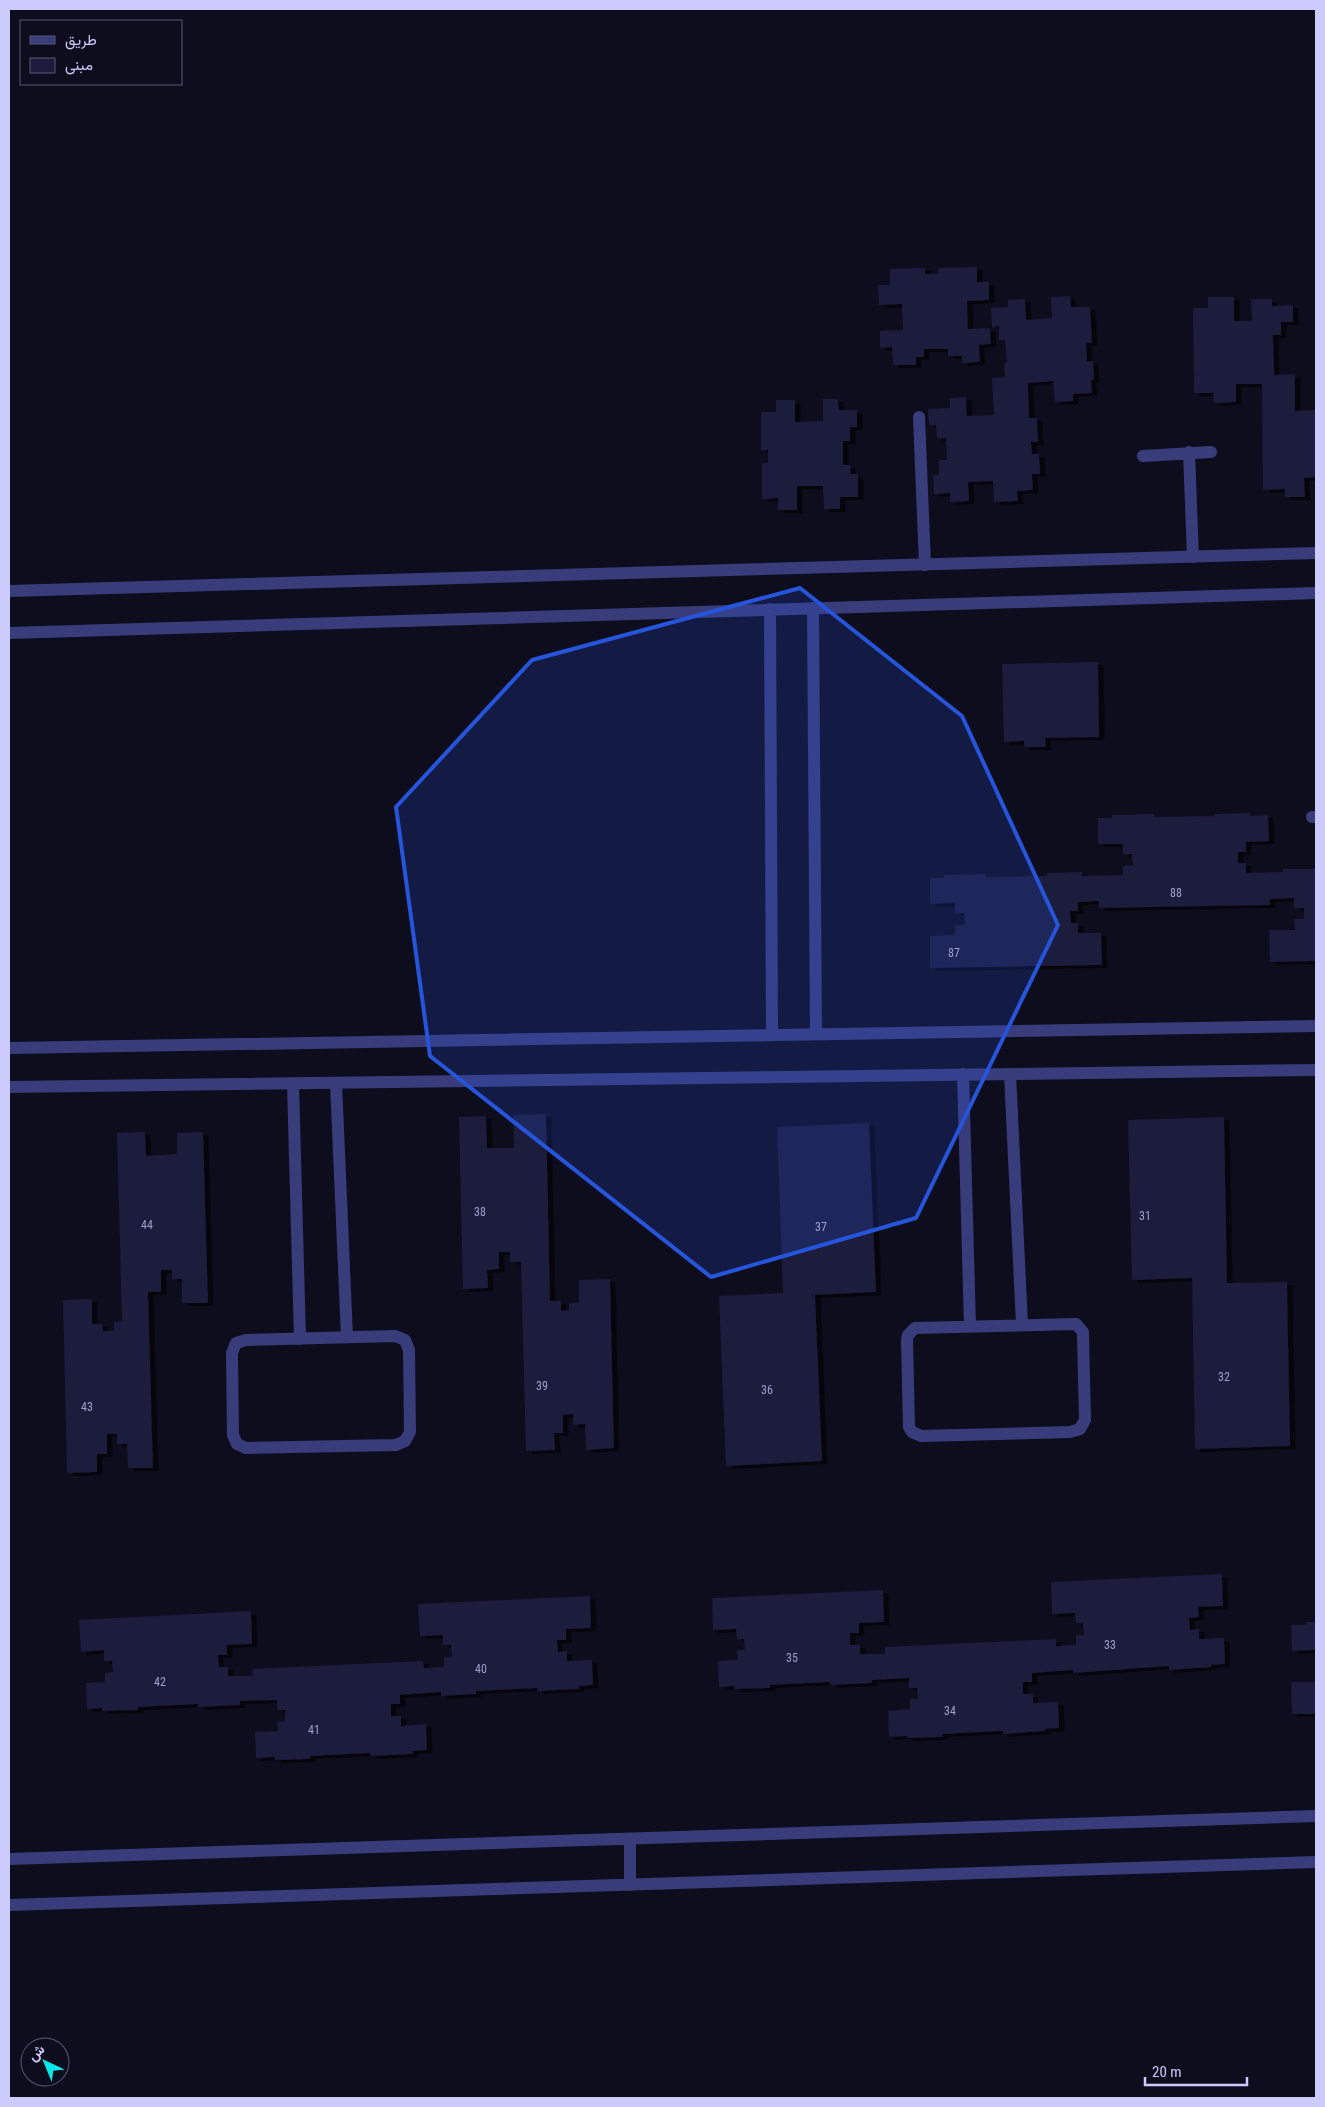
<svg xmlns="http://www.w3.org/2000/svg" width="1325" height="2107" viewBox="0 0 1325 2107" font-family="'Roboto Condensed',Vazirmatn,sans-serif">
  <style>
    .building { fill: #1e1a3e; filter: url(#shadow) }
    .lines { fill: none; stroke-linecap: round; stroke-linejoin: round }
    .lane { stroke: #393c7b; stroke-width: 12 }
    .street { stroke: #393c7b; stroke-width: 12 }
    .marked { fill: #2654da; fill-opacity: 0.2; stroke: #2654da; stroke-width: 4; stroke-linejoin: round }
    .labels { text-anchor: middle; dominant-baseline: central; stroke-width: 4; stroke-linejoin: round; paint-order: stroke }
    .number-label { font-size: 12px; fill: #a19fcd }
  </style>
  <defs>
    <filter id="shadow"><feDropShadow dx="5.5" dy="3" stdDeviation="0" flood-color="#0009"/></filter>
  </defs>
  <rect width="100%" height="100%" fill="#0e0d1e"/>
  <path class="building" d="M977 267V282H989V300L967 301 968 329 990 328 991 344 979 345 980 362 962 363V356H948V349H924V357H916V365H893L892 347 880 348V331L903 330 902 304 879 305 878 285H890V269L925 268V274H938V268Z
    M1070 296 1071 307H1090L1092 343H1086L1087 362 1093 361 1094 380H1091L1092 393 1073 394V401L1055 402 1053 381 1028 383 1029 418H1037L1038 442H1031L1032 454H1039L1040 474H1032L1033 490 1017 491 1018 501 994 502 993 481 968 482 969 501 950 502V493L934 494 933 475H939V460H947L946 438H937L936 425H929L928 409 950 408V398L966 397 967 416 994 415 992 378 1005 377 1004 363H1007L1005 340H999V326L992 327 991 308 1008 307V300L1025 299 1026 320 1052 318 1051 297Z
    M1208 297H1234V321H1252L1251 299H1272V306L1293 305V322H1281V335H1273L1274 375 1295 374V411L1316 410V477L1304 478 1305 497H1285V489L1263 490 1262 384H1236V402L1214 403 1213 393H1194L1193 308H1208Z
    M823 399H838L839 410H857V427H850V441H843V465H850L851 474H858V497H840V509H824L823 486H797V510H778V498L762 499V463H768V450H761V412H776V400H795V422L823 421Z
    M1098 662 1099 737 1045 738 1046 747H1024V741L1004 742 1002 664Z
    M1250 813V816L1268 815 1269 841 1246 842V852H1238V863H1246V873L1283 872V869H1316V961L1270 962 1269 930H1295L1294 919H1304V908H1294V898L1270 899V905L1099 908V901L1078 902V911H1070L1071 923H1078V933H1101L1102 965 930 968V936L955 935V925H965L964 913H955V903L930 904V878H944V875L986 874V877L1047 876V873L1082 872V876L1123 875V866L1133 865 1132 854H1123V844H1098V818H1112V815L1154 814 1155 817 1215 816 1214 814Z
    M546 1114 550 1301H561V1311L569 1310V1303H579V1280L610 1279 614 1448 586 1450 585 1424 573 1425V1414L563 1415V1433H554L555 1450 526 1451 521 1262H510V1252H499V1269L487 1270 488 1288 463 1289 459 1117 486 1116 487 1148H514L513 1115Z
    M1224 1117 1227 1283 1287 1282 1290 1446 1195 1449 1192 1278 1132 1280 1128 1120Z
    M869 1123 876 1292 815 1295 822 1461 726 1466 719 1296 783 1293 777 1127Z
    M145 1132 146 1156 177 1154V1133L203 1132 208 1303H182V1279H172V1270H161V1292H148L153 1468H128L127 1444H117V1434H107V1454H97V1472L67 1473 63 1300 92 1299V1324H102L103 1331H114V1322L122 1321 117 1133Z
    M1222 1574 1223 1606 1198 1607 1199 1617 1189 1618 1190 1630 1199 1629V1639L1224 1638 1225 1664 1211 1665V1667L1169 1670V1666L1073 1673V1670L1032 1673V1682H1023V1694H1033V1703L1058 1702 1059 1728 1045 1729V1731L1003 1734V1731L942 1734 943 1737 907 1738V1736L889 1737 888 1711 910 1709V1699H918L917 1688H909V1678L872 1680V1683L830 1685V1682L770 1685V1688L734 1689V1686L719 1687 718 1661 738 1660 737 1650H745L744 1639H737L736 1629 713 1630 712 1598 883 1590 884 1622 859 1623V1633H850V1645H860V1654H885V1647L1056 1639V1646L1076 1645V1635H1084L1083 1623H1076L1075 1613 1052 1614 1051 1582Z
    M590 1596 591 1628 566 1629V1640H557L558 1652 567 1651V1661L592 1660 593 1685 579 1686V1689L537 1691V1688L476 1691V1694L441 1696V1692L400 1695V1704H391V1716H401V1726L426 1724 427 1750 413 1751V1754L371 1756 370 1753 310 1756V1759L275 1760V1757L256 1758 255 1732 278 1731 277 1722 285 1721V1710H277V1700L240 1701V1705L198 1707V1704L138 1707V1710L102 1711V1708L87 1709 86 1683 105 1682V1673L113 1672 112 1661H104V1650L81 1652 79 1620 251 1611 252 1644 227 1645V1655H218L219 1667H228V1676H253L252 1669 423 1661 424 1668 444 1667V1657H452L451 1645H443V1635L420 1636 418 1604Z
    M1306 1622H1316V1650L1292 1651 1291 1625H1306Z
    M1291 1682H1316V1714H1292Z"/>
  <g class="lines">
    <path class="lane" d="M919 417 925 565
      M1189 452 1193 557
      M1143 456 1211 452
      M1312 817H1316
      M963 1074 970 1326
      M1010 1074 1022 1325
      M336 1083 347 1337
      M293 1084 300 1339
      M1076 1324 1083 1332V1337L1085 1420 1080 1429 1070 1432 921 1436 912 1432 909 1427 907 1340 908 1335 915 1328Z
      M395 1336 405 1340 409 1350 410 1432 405 1441 396 1445 246 1448 237 1444 233 1435 232 1353 236 1343 246 1340Z"/>
    <path class="street" d="M9 591 1316 553
      M813 608 816 1034
      M770 609 772 1034
      M9 633 1316 593
      M9 1048 1316 1026
      M9 1087 1316 1070
      M9 1859 1316 1816
      M630 1885V1839
      M9 1905 1316 1862"/>
  </g>
  <path class="marked" d="M800 588 962 716 1058 925 916 1218 711 1277 430 1056 396 807 532 660Z"/>
  <g class="labels">
    <g class="number-label">
      <text x="1176" y="893">88</text>
      <text x="954" y="953">87</text>
      <text x="480" y="1212">38</text>
      <text x="1145" y="1216">31</text>
      <text x="147" y="1225">44</text>
      <text x="821" y="1227">37</text>
      <text x="1224" y="1377">32</text>
      <text x="542" y="1386">39</text>
      <text x="767" y="1390">36</text>
      <text x="87" y="1407">43</text>
      <text x="1110" y="1645">33</text>
      <text x="792" y="1658">35</text>
      <text x="481" y="1669">40</text>
      <text x="160" y="1682">42</text>
      <text x="950" y="1711">34</text>
      <text x="314" y="1730">41</text>
    </g>
  </g>
  <rect width="1325" height="2107" fill="none" stroke="#cdcbfd" stroke-width="20"/>
  <rect x="20" y="20" width="162" height="65" fill="#0e0d1e" stroke="#5a5977"/>
  <rect x="30" y="36" width="25" height="8" fill="#393c7b" stroke="#5a5977"/>
  <text x="65" y="45" font-size="15" fill="#cdcbfd">طريق</text>
  <rect x="30" y="58" width="25" height="15" fill="#1e1a3e" stroke="#5a5977"/>
  <text x="65" y="70" font-size="15" fill="#cdcbfd">مبنى</text>
  <g transform="translate(45 2062) rotate(316)"><circle r="24" fill="#0e0d1e" stroke="#5a5977"/>
  <path d="M0-4L9 19L0 12L-9 19Z" fill="#09e6eb"/>
  <text y="-8" font-size="14" font-weight="bold" text-anchor="middle" fill="#cdcbfd">ش</text>
  </g>
  <path d="M1145 2077v8h102v-8" fill="none" stroke="#cdcbfd" stroke-width="2.5"/>
  <text x="1152" y="2077" font-size="15" fill="#cdcbfd" stroke="#0e0d1e" stroke-width="4" paint-order="stroke">20 m</text>
</svg>
